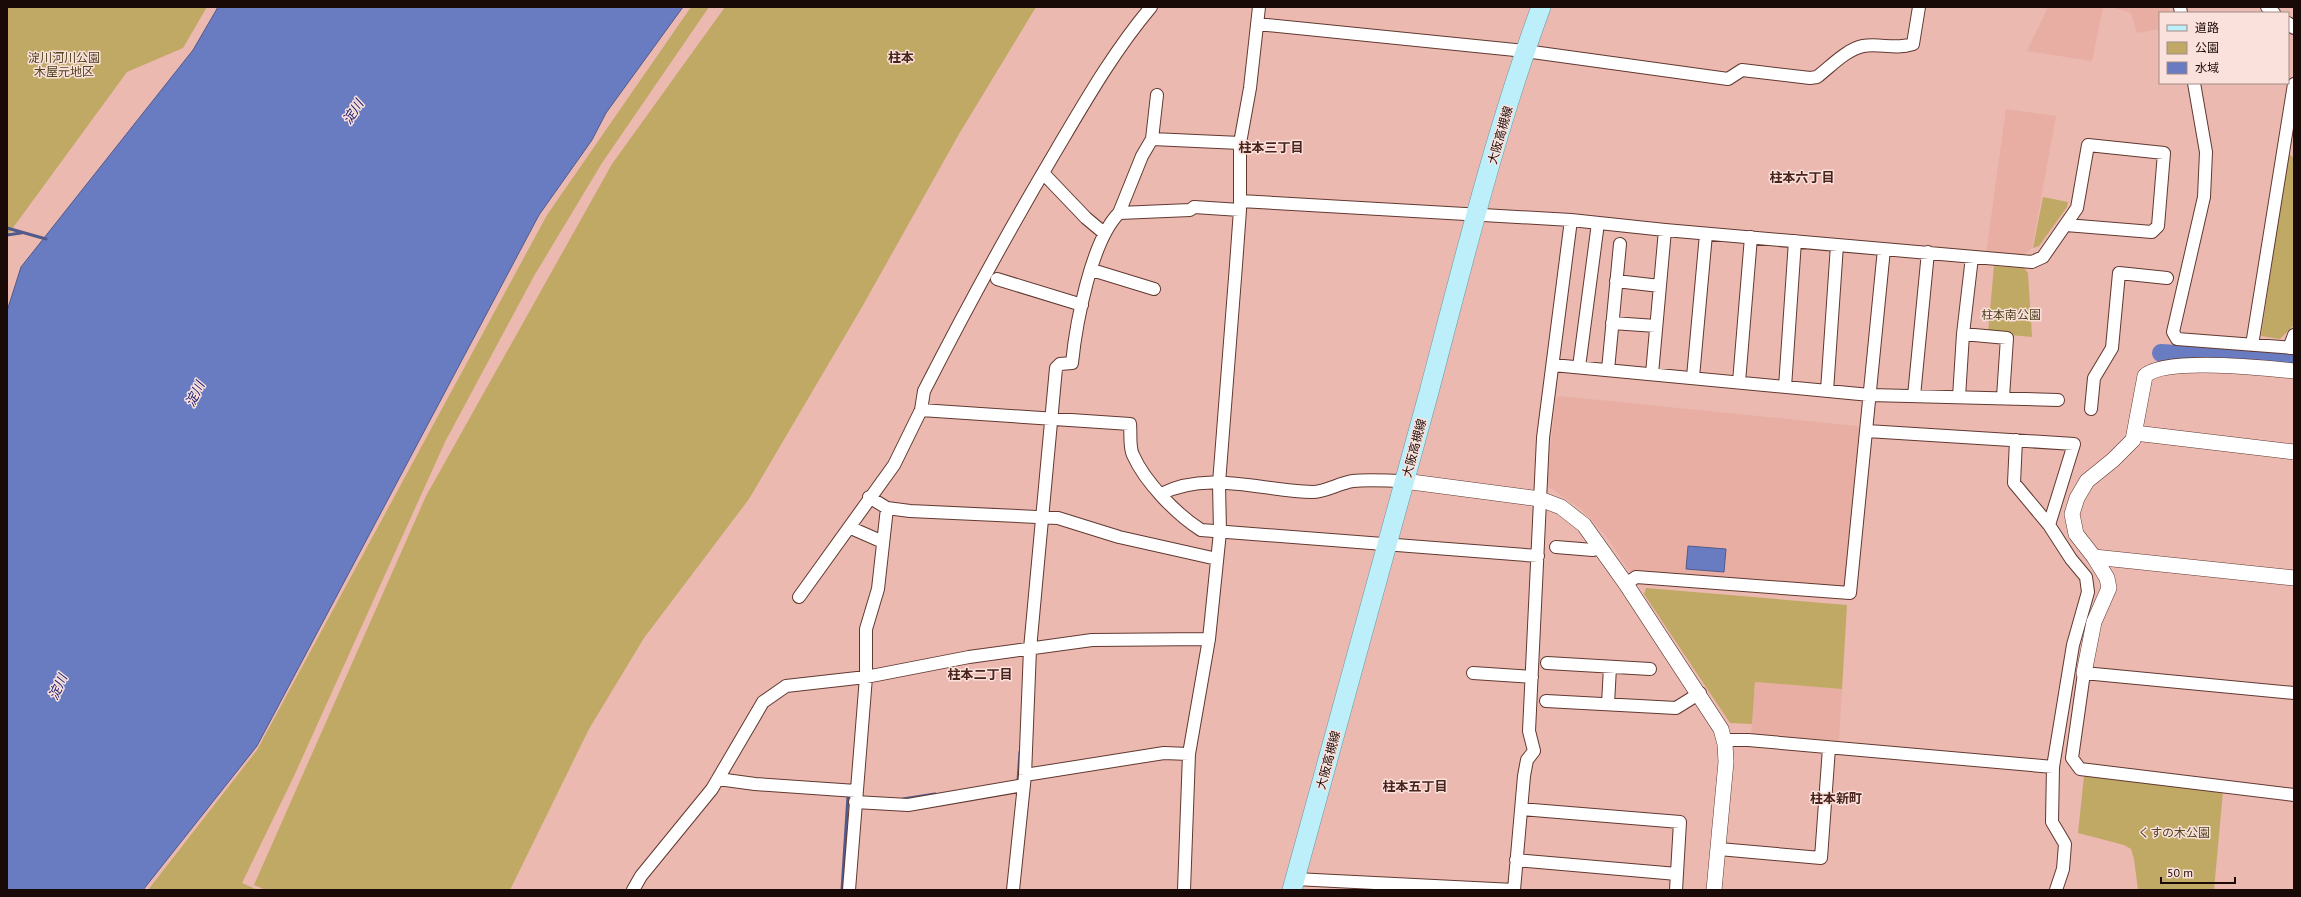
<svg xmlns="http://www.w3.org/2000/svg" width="2301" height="897" viewBox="0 0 2301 897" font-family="'PT Sans','Noto Sans JP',sans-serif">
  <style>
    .built { fill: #e8aea3 }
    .green { fill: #c0a964 }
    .water { fill: #697cc2; stroke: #515a8a }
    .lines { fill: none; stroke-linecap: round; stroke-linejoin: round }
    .stream { stroke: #515a8a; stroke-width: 3 }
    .river { stroke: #697cc2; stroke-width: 18 }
    .minor-casing { stroke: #613931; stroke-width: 14 }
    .tertiary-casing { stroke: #613931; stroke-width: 16 }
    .primary-casing { stroke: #6798a2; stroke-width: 20 }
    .minor { stroke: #fff; stroke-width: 12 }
    .tertiary { stroke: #fff; stroke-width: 15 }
    .primary { stroke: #bceffa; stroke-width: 19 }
    .labels { text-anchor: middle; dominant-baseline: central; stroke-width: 3; stroke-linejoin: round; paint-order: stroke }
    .park-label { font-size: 12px; fill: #4f431f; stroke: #fbe1dc }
    .street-label { font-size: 12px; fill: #1a0a07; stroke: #fbe1dc }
    .neighbourhood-label { font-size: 13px; font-weight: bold; fill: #48221b; stroke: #fbe1dc }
    .water-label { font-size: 13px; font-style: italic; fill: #15196b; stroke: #fbe1dc }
  </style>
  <rect width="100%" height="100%" fill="#ebb9b0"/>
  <path class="built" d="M2048 7H2103L2092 61 2027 51Z
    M2112 7H2169V13H2160V29L2137 33 2131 13Z
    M2006 109 2056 116 2032 248 2019 257 1986 253Z
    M1560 396 1857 426 1861 430 1847 586 1842 589 1629 571 1606 536 1581 509 1546 485 1556 398Z
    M1755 682 1842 689 1839 741 1751 734Z"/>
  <path class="green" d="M7 7H207L183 48 127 72 7 236Z
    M691 7H709L602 163 534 276 445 442 294 776 242 883 258 890H148L257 750 547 215Z
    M725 7H1036L959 134 862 307 749 499 644 638 589 729 510 890H266L254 885 426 496 612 164Z
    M2288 153 2294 158V325L2280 339 2261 336Z
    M2043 197 2068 202 2067 207 2039 246 2033 248Z
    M1994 266 2024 268 2028 273 2032 337 1988 333Z
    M1646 588 1847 605 1842 689 1755 682 1752 724 1730 723 1644 594Z
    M2084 776 2223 791 2214 890H2138L2134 859 2131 849 2124 845 2078 833Z"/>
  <path class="water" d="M218 7H683L606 113 592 140 539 215 257 746 143 890H7V311L21 267 193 50Z
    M1688 546 1726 549 1724 572 1686 569Z"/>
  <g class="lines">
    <path class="stream" d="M7 228 46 239
      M7 235 21 233
      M1016 782 1018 781 1020 752
      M903 799 935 794
      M842 890 848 796H850"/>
    <path class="river" d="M2161 353 2294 362"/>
    <g class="minor-casing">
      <path id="minor" d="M2180 7 2181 13
        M2267 7 2274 13
        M2288 23 2294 28
        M1257 24 1525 51 1728 79 1742 70 1810 78 1817 77C1830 67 1847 49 1863 46 1881 43 1894 50 1913 44L1919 7
        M2194 83 2206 152 2204 197 2173 332 2177 339 2294 348
        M1152 139 1240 143
        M1043 173 1086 218 1104 233
        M1240 201 1571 220 1665 230 2032 262 2043 257 2077 208 2088 145 2164 153 2158 226 2152 232 2066 225
        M1119 213 1142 156 1152 139 1157 95
        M1092 270 1154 289
        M997 279 1082 305
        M1616 281 1660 286
        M1612 323 1656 326
        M1963 334 2007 338 2003 397
        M2252 345 2294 84
        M2289 348 2294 335
        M1553 365 1870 395 2058 400
        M1579 367 1598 223
        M1608 370 1620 244
        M1652 374 1665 230
        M1693 377 1706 234
        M1739 382 1751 237
        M1785 387 1795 241
        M1827 391 1837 245
        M1914 396 1928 252
        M1959 397 1963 334 1972 257
        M2091 409 2094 378 2112 348 2119 273 2167 278
        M921 410 1130 424C1131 433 1129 447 1133 455 1145 482 1176 514 1201 530L1538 556
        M1867 431 2074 444 2049 525
        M2016 440 2014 483 2049 525 2071 559 2086 577 2088 592 2073 645 2053 767 2052 822 2065 844 2063 869 2056 890
        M1161 494C1208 470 1263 491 1312 492 1326 492 1339 483 1353 481 1369 479 1388 481 1404 481
        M869 497 887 508 910 511 1058 518 1119 537 1217 559
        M851 528 883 542
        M1556 547 1593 550 1601 548
        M1626 584 1636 577 1850 593 1884 249
        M799 597 894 465 921 410 924 391C966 309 1010 228 1057 149 1086 100 1114 51 1151 7
        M1547 663 1650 669
        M1473 673 1532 677
        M2294 693 2084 673 2072 758 2080 769 2294 795
        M1546 701 1676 708 1700 693
        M1608 704 1610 667
        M1725 740H1748L2053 767
        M1025 775 1164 753 1189 754
        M718 779 755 784 856 791
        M855 802 908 805 1024 785
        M1522 809 1680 822 1676 890
        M1719 849 1821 858 1829 748
        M1516 860 1677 874
        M1295 879 1514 890
        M633 890 641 876 712 789 763 702 786 686 866 677 969 657 1092 640 1209 639 1220 532 1219 483 1236 265 1240 210V143L1250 88 1259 7
        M849 890 866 677V629L878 589 887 508
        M1013 890 1025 775 1030 649 1056 368 1060 364 1072 363C1076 324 1091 241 1119 213L1190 210 1194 207 1240 210
        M1184 890 1189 754 1209 639
        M1514 890 1524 776 1527 760 1534 751 1529 731 1543 438 1571 220"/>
    </g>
    <g class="tertiary-casing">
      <path id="tertiary" d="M2135 433 2294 452
        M1404 481 1540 499 1561 507 1584 525 1626 584 1721 729 1725 744 1726 762 1714 890
        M2094 557 2294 578
        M2084 673 2094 622 2109 588 2107 578 2094 557 2076 534 2072 514 2077 498 2087 481 2113 460 2133 440 2145 376C2164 357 2266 368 2294 371"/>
    </g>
    <g class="primary-casing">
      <path id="primary" d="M1292 890C1338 724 1384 558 1429 392 1463 263 1495 132 1541 7"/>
    </g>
    <use href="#minor" class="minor"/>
    <use href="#tertiary" class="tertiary"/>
    <use href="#primary" class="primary"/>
  </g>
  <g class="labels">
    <g class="park-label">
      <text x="64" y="57">淀川河川公園<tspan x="64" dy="14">木屋元地区</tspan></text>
      <text x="2011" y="314">柱本南公園</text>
      <text x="2174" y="832">くすの木公園</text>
    </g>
    <g class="street-label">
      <text transform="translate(1500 135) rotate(-74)">大阪高槻線</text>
      <text transform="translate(1414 448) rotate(-75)">大阪高槻線</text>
      <text transform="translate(1328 760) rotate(-75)">大阪高槻線</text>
    </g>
    <g class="neighbourhood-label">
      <text x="901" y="57">柱本</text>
      <text x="1271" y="147">柱本三丁目</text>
      <text x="1802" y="177">柱本六丁目</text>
      <text x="980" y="674">柱本二丁目</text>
      <text x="1415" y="786">柱本五丁目</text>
      <text x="1836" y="798">柱本新町</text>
    </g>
    <g class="water-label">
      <text transform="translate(353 112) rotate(-57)">淀川</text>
      <text transform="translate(195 394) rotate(-64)">淀川</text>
      <text transform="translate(58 687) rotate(-66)">淀川</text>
    </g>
  </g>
  <rect width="2301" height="897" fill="none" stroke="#1a0a07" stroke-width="16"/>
  <rect x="2159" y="12" width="130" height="72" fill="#fbe1dc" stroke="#a18b87"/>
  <rect x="2167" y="25" width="20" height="6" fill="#bceffa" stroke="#a18b87"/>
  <text x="2195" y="32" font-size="12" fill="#1a0a07">道路</text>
  <rect x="2167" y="42" width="20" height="12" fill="#c0a964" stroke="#a18b87"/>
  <text x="2195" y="52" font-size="12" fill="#1a0a07">公園</text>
  <rect x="2167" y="62" width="20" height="12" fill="#697cc2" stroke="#a18b87"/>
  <text x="2195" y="72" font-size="12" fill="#1a0a07">水域</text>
  <path d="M2161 877v6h74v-6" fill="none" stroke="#1a0a07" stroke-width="2"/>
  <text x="2167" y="877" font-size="12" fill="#1a0a07" stroke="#fbe1dc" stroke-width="3" paint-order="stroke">50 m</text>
</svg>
